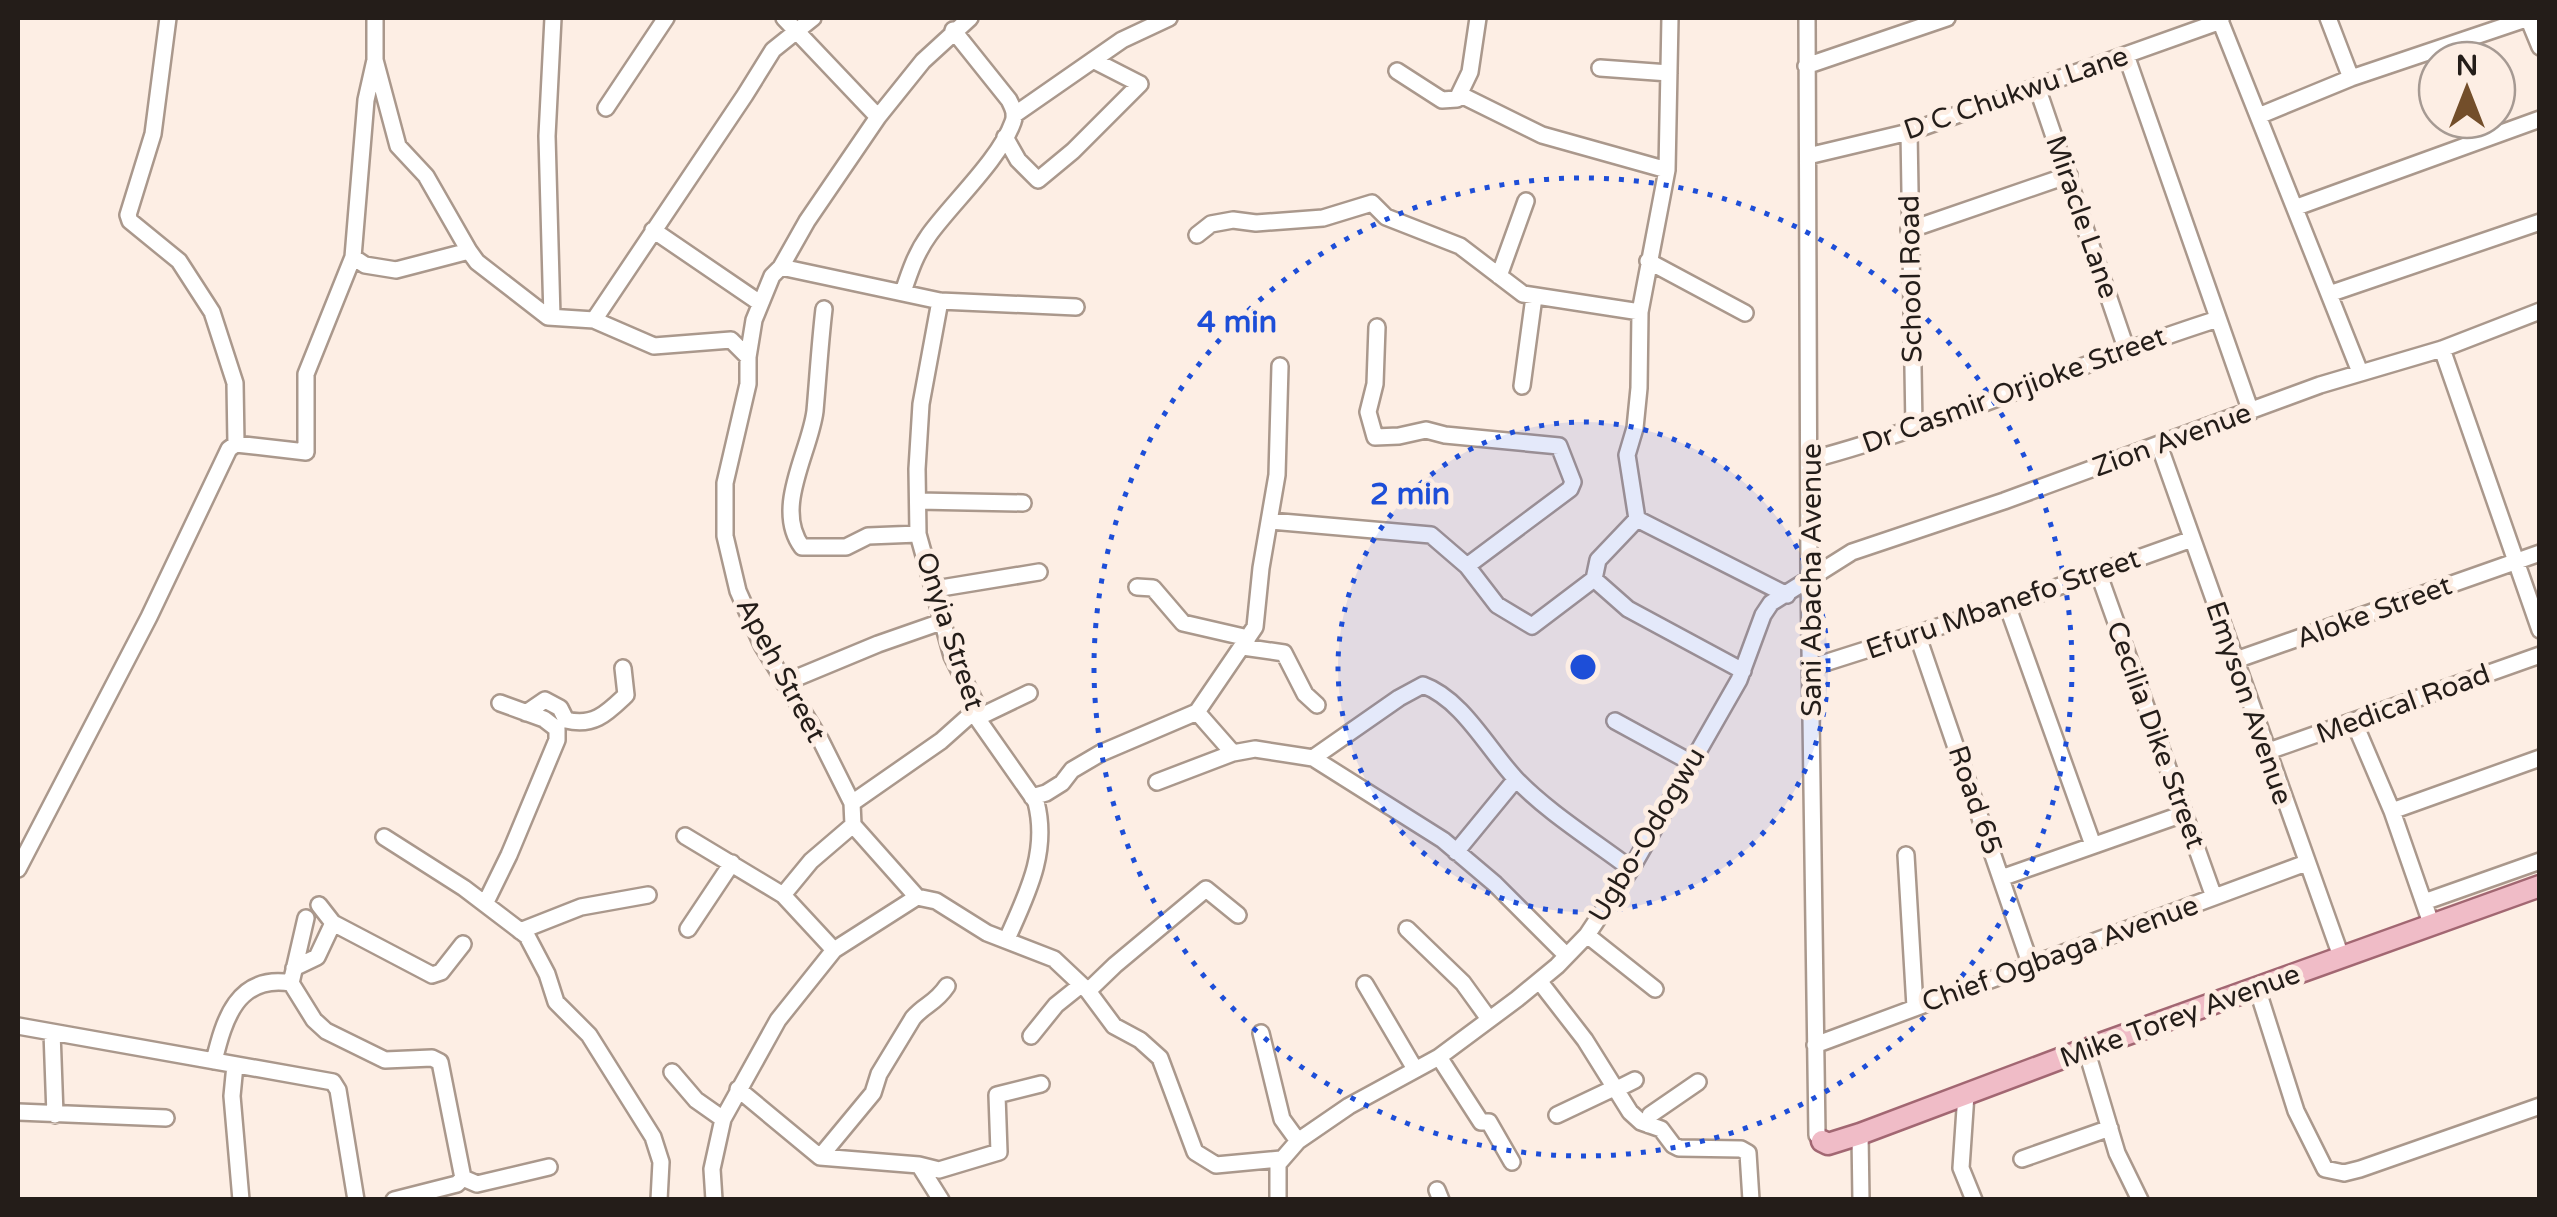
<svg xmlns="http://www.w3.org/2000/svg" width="2557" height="1217" viewBox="0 0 2557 1217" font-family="'Varela Round',sans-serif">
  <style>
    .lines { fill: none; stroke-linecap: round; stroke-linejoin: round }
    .minor-casing { stroke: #aa988c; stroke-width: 20 }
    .major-casing { stroke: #a26772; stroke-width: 25 }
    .minor { stroke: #fff; stroke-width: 15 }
    .major { stroke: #f0bcc7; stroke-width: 20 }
    .ring { fill: none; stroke: #1d4ed8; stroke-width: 5; stroke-dasharray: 5 10 }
    .labels { text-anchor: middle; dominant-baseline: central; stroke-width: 10; stroke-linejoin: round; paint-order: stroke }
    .street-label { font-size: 28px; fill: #241d19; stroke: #fdeee4 }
    .centre { fill: #1d4ed8; stroke: #fdeee4; stroke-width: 5 }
    .ring-label { font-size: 30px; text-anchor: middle; font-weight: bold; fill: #1d4ed8; stroke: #fdeee4; stroke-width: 10; stroke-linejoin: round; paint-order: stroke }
  </style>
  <rect width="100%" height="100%" fill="#fdeee4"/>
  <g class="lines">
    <g class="minor-casing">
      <path id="minor" d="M168 18 153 134 128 215 130 221 179 261 212 312 235 383 236 444
        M375 18V60L398 146 426 176 469 251 477 262 548 317 594 320 745 95 773 50 813 18
        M784 18 878 117
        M1670 18 1667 170 1640 312 1639 388 1635 428 1627 455 1637 519 1787 595
        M1807 18 1809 577 1817 1135 1822 1141
        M2219 18 2360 372
        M2328 18 2351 78
        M2528 18 2540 47
        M2126 55 2251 412
        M1806 66 1947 18
        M1600 68 1669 73
        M1397 71 1442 100 1457 99 1470 72 1478 18
        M2037 87 2126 348
        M1461 95 1542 135 1667 170
        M606 108 666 18
        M1014 115 1122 40 1169 18
        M2261 115 2351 78 2529 18
        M1909 132 1914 427
        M1005 137 1018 160 1038 180 1073 151 1140 84 1093 60
        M1808 156 1909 132 2221 21
        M2297 207 2540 119
        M653 230 760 303
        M1909 230 2069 175
        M1197 235 1211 224 1233 220 1256 223 1323 218 1372 203 1386 217 1460 246 1523 294 1640 312
        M353 257 365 265 396 270 469 251
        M1648 261 1745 313
        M781 267 940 301 1076 307
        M1499 276 1526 201
        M903 292C910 271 916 253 929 235 952 203 1000 159 1013 122 1016 114 1013 108 1009 100L953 30
        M2329 294 2540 222
        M940 301 921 404 917 469 918 534 952 656 978 708 977 718 1036 802C1049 852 1027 894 1007 939
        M824 309C820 343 818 377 815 411 810 452 773 508 802 547H846L868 536 918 534
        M552 317 547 136 553 18
        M594 320 654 346 731 340 748 357
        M1377 327 1375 384 1368 412 1375 437 1399 436 1426 430 1445 435 1559 446 1573 482 1570 489 1467 566
        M2442 349 2540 630
        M1522 386 1534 297
        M2159 445 2342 959
        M1810 460C1949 423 2081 362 2218 319
        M918 501 1023 503
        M1270 521 1431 535 1467 566 1497 605 1532 626 1594 579 1598 560 1637 519
        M2098 572 2214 897
        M1594 579 1628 609 1743 671
        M1137 587 1153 588 1183 623 1248 638
        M935 589 1039 572
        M2007 605 2093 845
        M1917 634 2031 966
        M1243 647 1284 653 1305 694 1317 705
        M2233 661 2540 553
        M1812 667 2007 605 2192 539
        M784 683 878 644 941 622
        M1197 712 1233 753 1255 749 1313 758 1399 698 1423 685C1462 699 1488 749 1515 778 1546 811 1594 841 1631 869
        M526 713 545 700 560 708 566 720C594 727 607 713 626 695L623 668
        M977 718 1029 693
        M1615 721 1692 763
        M2354 722 2392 811 2432 926
        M2266 752 2540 655
        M1313 758 1443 840 1495 884 1566 955
        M1157 782 1233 753
        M1032 797 1046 793 1062 783 1072 770 1101 753 1197 712 1255 627 1261 568 1277 475 1280 366
        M852 803 941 741 978 708
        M2392 811 2540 758
        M685 836 783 895 834 950
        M384 837 464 888 527 936 547 974 556 1002 589 1035 653 1137 661 1162 659 1200
        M1456 852 1516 779
        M1906 855 1915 1007
        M18 869 149 617 229 449 236 444 306 452V374L353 257 366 100 375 60
        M2001 878 2183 814
        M783 895 811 861 853 825
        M917 897 853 825 852 803 821 741 762 645 738 591 725 536V483L748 384V357L754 320 772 276 781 267 807 221 878 117 923 61 970 18
        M917 897 936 901 987 933 1054 959 1088 991 1114 1026 1140 1040 1160 1058 1195 1152 1216 1165 1281 1159
        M2424 902 2540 861
        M485 904 509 855 557 740V729L544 719 500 703
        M319 905 333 923 432 975 441 972 463 944
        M688 929 732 863
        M1407 929 1463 983 1489 1019
        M520 931 581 907 648 895
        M1587 935 1655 989
        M294 968 317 957 333 923
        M1540 982 1585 1040 1630 1112 1641 1122 1661 1129 1673 1145 1679 1148 1741 1149 1748 1153 1751 1200
        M291 983 306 918
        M1365 984 1415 1069
        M2257 988 2296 1111 2325 1169 2344 1173 2360 1169 2540 1106
        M1088 991 1115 965 1206 889 1238 915
        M18 1026 333 1082 338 1090 356 1200
        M52 1032 55 1115
        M1261 1033 1282 1119 1298 1141
        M1031 1036 1056 1005 1081 985
        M1815 1045 2306 863
        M2086 1049 2117 1153 2140 1200
        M1439 1057 1481 1122H1489L1512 1162
        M214 1061C224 1020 237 974 291 983L314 1020 326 1031 385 1060 432 1058 440 1062 463 1178
        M235 1065 232 1096 241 1200
        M672 1072 696 1100 723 1119
        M738 1089 820 1157 919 1165 939 1170 999 1152 997 1095 1041 1084
        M1615 1090 1635 1080
        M1966 1094 1961 1168 1974 1200
        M18 1112 166 1118
        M1557 1115 1614 1088
        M1649 1125 1650 1115 1698 1082
        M1860 1134 1861 1200
        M820 1157 873 1093 879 1074 913 1018C925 1004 935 1004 947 986
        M2022 1159 2110 1128
        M919 1165 941 1200
        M1437 1190 1441 1200
        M394 1200 457 1184 463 1178 477 1184 549 1167
        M714 1200 712 1169 723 1119 778 1020 834 950 917 897
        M1278 1200V1164L1298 1141 1349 1106 1439 1057 1517 999 1557 966 1587 935 1631 869 1739 680 1763 615 1771 603 1852 552 2004 501 2320 385 2442 349 2540 311"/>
    </g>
    <g class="major-casing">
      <path id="major" d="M1822 1141 1828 1144 1860 1134 2086 1049 2540 886"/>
    </g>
    <use href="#minor" class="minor"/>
    <use href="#major" class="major"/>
  </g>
  <circle cx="1583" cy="667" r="245" fill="#1d4ed8" fill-opacity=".12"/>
  <g class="ring">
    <circle cx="1583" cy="667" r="245"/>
    <circle cx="1583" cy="667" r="489"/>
  </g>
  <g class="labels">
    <g class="street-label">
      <text transform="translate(2016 93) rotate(-19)">D C Chukwu Lane</text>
      <text transform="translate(2082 217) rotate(71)">Miracle Lane</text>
      <text transform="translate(1911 279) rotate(-91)">School Road</text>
      <text transform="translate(2014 390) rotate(-20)">Dr Casmir Orjioke Street</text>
      <text transform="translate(2172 440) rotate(-20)">Zion Avenue</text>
      <text transform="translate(1812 580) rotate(-90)">Sani Abacha Avenue</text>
      <text transform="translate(2003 604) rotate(-19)">Efuru Mbanefo Street</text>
      <text transform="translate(2374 612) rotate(-20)">Aloke Street</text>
      <text transform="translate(950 631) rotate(72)">Onyia Street</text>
      <text transform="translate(781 670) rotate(62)">Apeh Street</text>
      <text transform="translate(2249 703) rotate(71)">Emyson Avenue</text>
      <text transform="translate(2403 704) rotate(-20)">Medical Road</text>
      <text transform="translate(2156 735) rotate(70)">Cecilia Dike Street</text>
      <text transform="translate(1975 800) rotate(71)">Road 65</text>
      <text transform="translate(1647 835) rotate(-59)">Ugbo-Odogwu</text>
      <text transform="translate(2060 954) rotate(-20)">Chief Ogbaga Avenue</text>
      <text transform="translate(2180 1016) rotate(-20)">Mike Torey Avenue</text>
    </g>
  </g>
  <circle cx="1583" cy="667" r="15" class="centre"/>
  <g class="ring-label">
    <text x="1237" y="332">4 min</text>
    <text x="1410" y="504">2 min</text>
  </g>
  <rect width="2557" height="1217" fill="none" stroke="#241d19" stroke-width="40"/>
  <g transform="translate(2467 90)"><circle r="48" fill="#fdeee4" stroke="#a69a93" stroke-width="2.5"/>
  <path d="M0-8L18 38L0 25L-18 38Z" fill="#734e2a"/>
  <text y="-15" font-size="28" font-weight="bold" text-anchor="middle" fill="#241d19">N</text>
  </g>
</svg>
